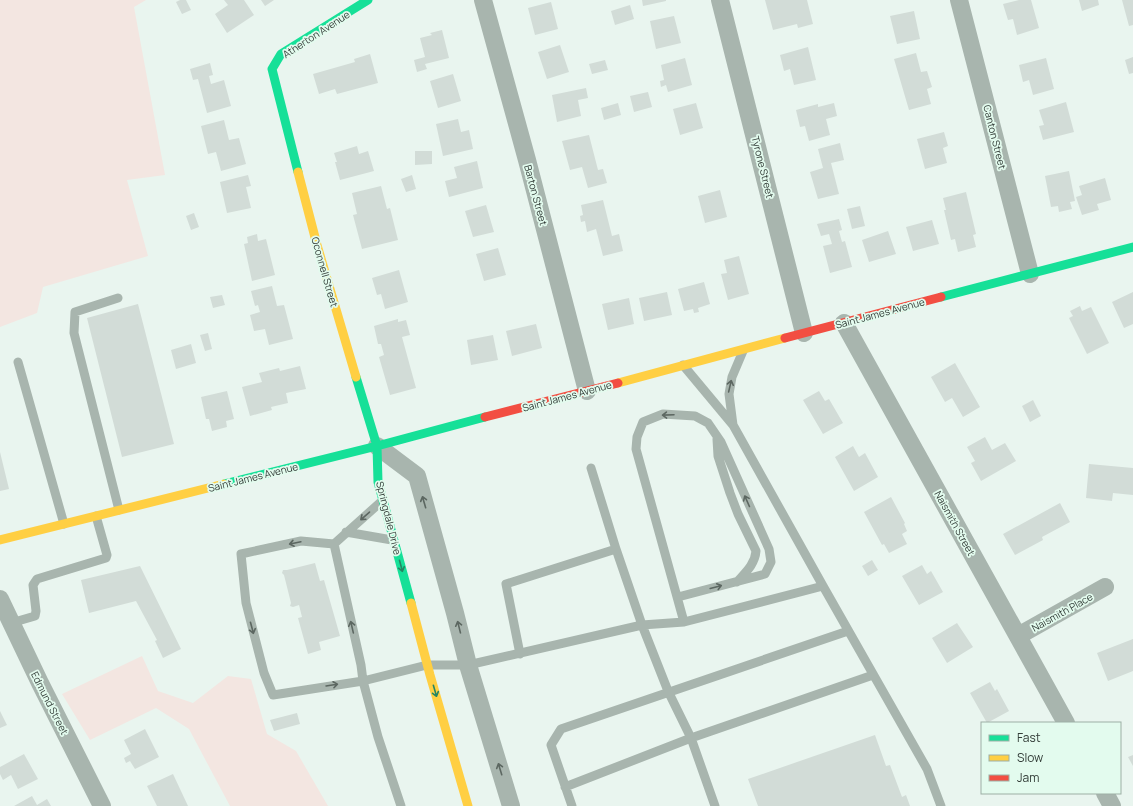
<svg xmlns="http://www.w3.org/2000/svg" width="1133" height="806" viewBox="0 0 1133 806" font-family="Manrope,sans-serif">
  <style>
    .green { fill: #f3e6e1 }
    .building { fill: #d2dcd7 }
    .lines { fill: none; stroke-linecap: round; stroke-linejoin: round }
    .lane { stroke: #a8b5ae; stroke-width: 9 }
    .street { stroke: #a8b5ae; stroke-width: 18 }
    .fast { stroke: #16e098; stroke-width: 9 }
    .slow { stroke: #ffcf43; stroke-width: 9 }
    .jam { stroke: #f24e42; stroke-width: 9 }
    .oneway { stroke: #5c6761 }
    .oneway2 { stroke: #268663 }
    .labels { text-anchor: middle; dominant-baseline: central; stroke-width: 3.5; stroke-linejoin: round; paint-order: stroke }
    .street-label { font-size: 10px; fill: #333d38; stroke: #e3fbee }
  </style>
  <rect width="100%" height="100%" fill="#e9f5ef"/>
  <path class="green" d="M0 0H146L134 7 165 175 127 180 148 256 43 287 37 313 0 327Z
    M142 656 158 691 193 703 228 676 251 679 267 734 296 751 328 806H230L189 729 156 708 90 740 62 694Z"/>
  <path class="building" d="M180 0H186L191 10 182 14 176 2Z
    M224 0H244L254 15 227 33 215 14 228 5Z
    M261 0H274L265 6Z
    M642 0H666V1L643 6Z
    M765 0H807L813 24 798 28 797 24 773 30Z
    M1019 0H1031L1039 28 1017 35 1013 19 1008 20 1003 4Z
    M1079 0H1098L1099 5 1082 11Z
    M1122 0H1133V25L1129 26Z
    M551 2 558 29 535 35 528 8Z
    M630 5 634 19 615 25 611 11Z
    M914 11 920 39 897 44 890 16Z
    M674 16 681 43 656 49 650 21Z
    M442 30 449 58 425 64 427 69 417 72 414 60 425 57 420 38 432 35 430 33Z
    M560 45 569 72 547 79 538 52Z
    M808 47 816 80 794 85 790 69 784 71 780 55Z
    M916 53 921 72 927 71 932 87 927 89 931 104 909 110 894 59Z
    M370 54 378 83 337 94 335 89 319 94 313 74 355 62 354 59Z
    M1133 57V73L1129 74 1125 60Z
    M685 58 692 85 668 92 666 85 661 87 660 81 664 80 661 65Z
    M1046 58 1054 89 1033 95 1029 80 1023 82 1019 65Z
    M605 60 608 70 592 74 589 64Z
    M210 63 213 75 209 76 211 84 224 80 231 106 207 113 198 79 193 80 190 69Z
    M453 74 461 101 438 108 430 81Z
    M586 88 588 98 578 100 581 116 557 122 552 95Z
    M648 92 652 107 634 112 630 96Z
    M1066 102 1074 132 1043 140 1039 126 1044 125 1039 110Z
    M618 103 621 115 604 120 601 108Z
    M696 103 703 128 680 135 673 109Z
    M834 103 837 116 826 119 830 135 809 141 805 126 800 127 796 110 818 104V107Z
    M458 119 461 132 469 130 473 149 443 156 436 124Z
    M224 120 229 140 239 138 246 164 221 171 216 152 208 154 201 126Z
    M944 132 948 146 943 148 947 163 925 169 917 139Z
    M589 135 598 170 603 169 607 183 588 188 582 167 570 170 562 141Z
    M840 143 844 160 831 163 839 194 818 199 810 172 823 168 818 149Z
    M357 146 359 154 368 151 374 171 340 180 335 162H337L334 153Z
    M415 151H432V164L415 165Z
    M477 161 483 188 449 197 445 181 457 178 454 167Z
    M1069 171 1075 201 1070 202 1072 209 1059 212 1058 206 1051 207 1045 176Z
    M248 175 251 186 246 187 251 208 227 213 220 182Z
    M412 175 416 189 406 192 401 179Z
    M1105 178 1111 200 1097 204 1099 210 1082 215 1076 197 1082 195 1079 186Z
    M381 186 387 209 390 208 398 240 362 249 353 215 357 214 352 193Z
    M720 190 727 217 705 223 698 196Z
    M966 192 976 234 973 235 976 247 958 252 955 239 951 240 944 210H946L943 198Z
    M603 200 612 236 619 234 623 251 603 256 596 229 587 232 585 221 581 222 580 216 583 215 581 205Z
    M486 205 494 232 473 237 465 211Z
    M860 206 865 226 852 229 847 209Z
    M194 213 199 227 191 230 186 216Z
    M839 219 842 230 839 231 842 242 845 241 852 267 830 273 823 246 832 244 829 234 821 236 817 224Z
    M932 220 939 244 913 251 906 227Z
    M888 231 896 254 869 262 862 240Z
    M257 234 258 241 266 239 275 275 252 281 244 244 248 243 247 237Z
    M498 248 506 275 484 281 476 254Z
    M739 256 749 294 728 300 721 274 727 273 724 260Z
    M399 270 408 302 385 309 381 294 377 295 372 278Z
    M704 282 710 304 698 308 699 312 694 313 693 309 684 311 678 289Z
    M272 286 277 306 284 305 293 339 269 345 265 329 254 331 250 315 260 312 258 305 255 306 251 291Z
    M667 292 672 315 644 321 639 298Z
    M1133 292V324L1124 328 1112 302Z
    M222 295 225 305 213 308 210 297Z
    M629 298 634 324 608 330 602 304Z
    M138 304 174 444 122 457 87 318Z
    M1080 306 1082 311 1091 307 1109 343 1087 354 1069 318 1073 316 1070 311Z
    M398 319V322L406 320 410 335 402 337 416 388 390 395 379 357 384 355 381 344H378L374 326Z
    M536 324 542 348 512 356 506 331Z
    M208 333 212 349 205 351 200 335Z
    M493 335 498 360 471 365 467 340Z
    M191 344 196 363 176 369 171 350Z
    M955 363 980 407 963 417 952 398 945 402 931 377Z
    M300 366 306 389 286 393 288 403 271 407 272 410 250 416 242 387 262 382 259 373 279 368 280 371Z
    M227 391 234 419 226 421 227 427 212 431 209 419H206L201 397Z
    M819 391 825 401 829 399 843 423 823 434 803 400Z
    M1033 400 1041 416 1030 422 1022 406Z
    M985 437 992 450 1005 443 1016 461 981 481 971 463 975 461 967 447Z
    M853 446 859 457 865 453 878 477 854 491 835 457Z
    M0 452 9 489 0 491Z
    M1089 464 1133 468V495L1113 493 1112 501 1086 498Z
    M891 497 905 523 904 524 907 531 902 534 907 544 889 553 884 544 882 545 864 512Z
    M1060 503 1070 522 1042 537 1043 540 1015 555 1003 534Z
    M872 560 878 570 868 576 862 566Z
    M315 563 320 581 324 580 340 636 319 642 321 650 308 654 298 618 302 617 299 605 293 607 290 606 291 603 284 575 282 573 283 570H287Z
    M922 565 927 574 931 571 943 592 919 605 902 576Z
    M140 566 181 649 163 658 155 641 157 640 136 601 89 613 81 580Z
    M957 623 973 647 947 663 932 638Z
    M1133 639V671L1108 681 1097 653Z
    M990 682 995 691 997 689 1009 711 987 723 970 693Z
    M0 711 7 725 0 728Z
    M297 713 300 724 274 731 270 720Z
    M145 729 159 757 135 769 130 761 126 763 124 758 131 754 124 740Z
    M875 735 886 766 890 765 902 797 906 795 910 806H758L748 779Z
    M24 754 38 779 18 789 11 775 3 780 0 774V767Z
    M1133 755V766L1128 757Z
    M173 774 188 806H157L147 786Z
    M32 796 37 805 47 799 51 806H14Z"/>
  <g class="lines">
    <path class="lane" d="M118 298 75 312 74 333 119 510
      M18 362 64 524
      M683 365 733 425 823 586 927 769 941 806
      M733 425 729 394 732 377 743 351
      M717 439 718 456 730 493 738 514 756 551C755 564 746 572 737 582
      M591 468 616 549
      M383 500 334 544 301 541 241 554 246 603 264 673 273 695 363 681 427 665H468L642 625 684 622 823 586
      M346 532 392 540
      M334 544 361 665 363 681 378 737 401 806
      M678 597 765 574 771 562 769 549 721 442 708 423 695 416 663 414 643 422 637 437 636 449 684 622
      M11 623 35 616 36 611 33 585 37 579 106 558 107 555 96 516
      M520 654 506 584 616 549 642 625 668 691 691 738 715 806
      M565 787 691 738 873 675
      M572 806 551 745 561 729 848 631"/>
    <path class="street" d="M483 0 527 160 587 391
      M720 0 804 333
      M959 0 1030 274
      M844 323 1066 723
      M377 446 417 476 455 613 468 665 511 806
      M0 599 40 683 102 806
      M1018 636 1105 587
      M1105 793 1112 806"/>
    <path class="fast" d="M298 172 272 69 281 54 368 0
      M941 297 1133 247
      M356 377 377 446 378 482 411 603
      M224 484 377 446 485 417"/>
    <path class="slow" d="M298 172 317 245 356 377
      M618 383 785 338
      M0 540 224 484
      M411 603 430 675 468 806"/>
    <path class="jam" d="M785 338 941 297
      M485 417 618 383"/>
  </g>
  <defs><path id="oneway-shaft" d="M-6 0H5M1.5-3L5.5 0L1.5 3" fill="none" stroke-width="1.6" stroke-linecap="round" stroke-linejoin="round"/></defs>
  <g class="oneway">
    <use href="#oneway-shaft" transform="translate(730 386) rotate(-77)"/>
    <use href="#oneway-shaft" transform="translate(668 415) rotate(178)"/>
    <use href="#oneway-shaft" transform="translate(747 501) rotate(-114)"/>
    <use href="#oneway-shaft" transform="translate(424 502) rotate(-106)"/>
    <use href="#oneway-shaft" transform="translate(365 516) rotate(139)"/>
    <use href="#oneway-shaft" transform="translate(295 543) rotate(168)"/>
    <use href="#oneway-shaft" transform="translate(716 587) rotate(-15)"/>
    <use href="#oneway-shaft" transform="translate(352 627) rotate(-103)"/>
    <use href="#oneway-shaft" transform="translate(459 627) rotate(-104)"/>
    <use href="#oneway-shaft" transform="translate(252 628) rotate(75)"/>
    <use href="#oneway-shaft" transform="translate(332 685) rotate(-9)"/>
    <use href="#oneway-shaft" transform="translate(500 769) rotate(-107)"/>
  </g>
  <g class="oneway2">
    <use href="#oneway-shaft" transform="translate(401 566) rotate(75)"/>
    <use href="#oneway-shaft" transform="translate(435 691) rotate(74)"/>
  </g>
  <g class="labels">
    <g class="street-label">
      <text transform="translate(316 34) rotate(-33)">Atherton Avenue</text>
      <text transform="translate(995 137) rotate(76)">Canton Street</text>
      <text transform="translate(763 167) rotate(76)">Tyrone Street</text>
      <text transform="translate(536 195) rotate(75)">Barton Street</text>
      <text transform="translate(325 272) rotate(74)">Oconnell Street</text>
      <text transform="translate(880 313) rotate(-15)">Saint James Avenue</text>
      <text transform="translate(567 396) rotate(-15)">Saint James Avenue</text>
      <text transform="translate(253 477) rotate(-14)">Saint James Avenue</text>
      <text transform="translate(389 518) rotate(76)">Springdale Drive</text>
      <text transform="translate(955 523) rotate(61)">Naismith Street</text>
      <text transform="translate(1062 612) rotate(-29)">Naismith Place</text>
      <text transform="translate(50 703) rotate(63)">Edmund Street</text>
    </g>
  </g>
  <rect x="981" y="722" width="140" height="72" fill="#e3fbee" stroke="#9dafa5"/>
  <rect x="989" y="735" width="20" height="6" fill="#16e098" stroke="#9dafa5"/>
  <text x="1017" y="742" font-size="12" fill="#333d38">Fast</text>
  <rect x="989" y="755" width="20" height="6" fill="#ffcf43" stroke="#9dafa5"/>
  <text x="1017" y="762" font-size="12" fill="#333d38">Slow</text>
  <rect x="989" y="775" width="20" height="6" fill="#f24e42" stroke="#9dafa5"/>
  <text x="1017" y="782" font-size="12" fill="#333d38">Jam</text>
</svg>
